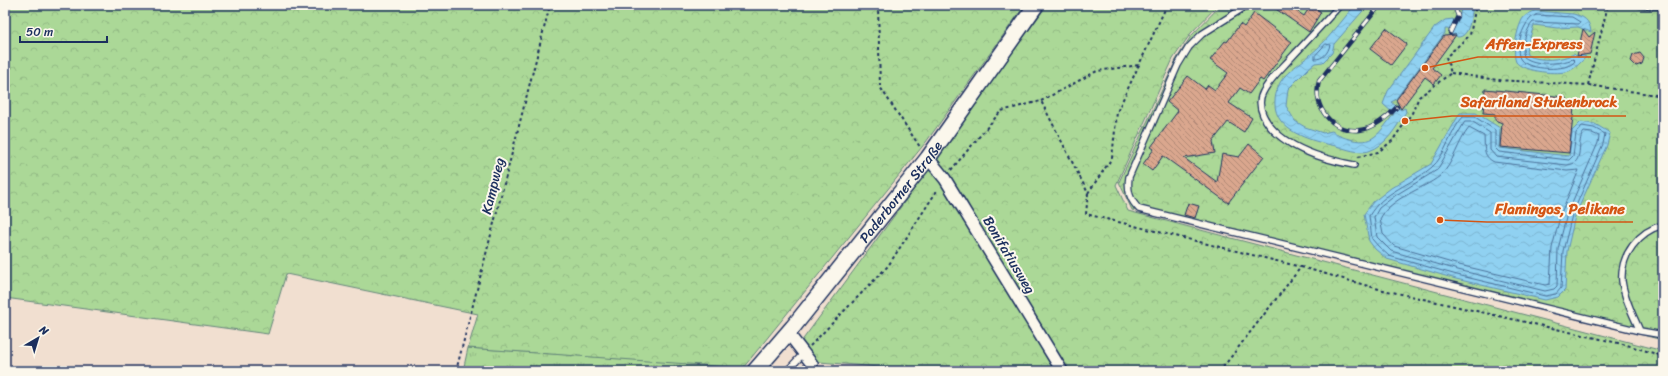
<svg xmlns="http://www.w3.org/2000/svg" width="1668" height="376" viewBox="0 0 1668 376" font-family="Sriracha,sans-serif">
  <style>
    .grass { fill: url(#grass-tufts); stroke: #63847a }
    .forest { fill: url(#forest-crowns); stroke: #63847a }
    .water { fill: url(#water-waves); stroke: #6190b6 }
    .lines { fill: none; stroke-linecap: round; stroke-linejoin: round }
    .shore { stroke: #4a7099; stroke-width: 1 }
    .building { fill: url(#building-back-hatch); stroke: #1b2f5e }
    .lane-casing { stroke: #1b2f5e; stroke-width: 8 }
    .street-casing { stroke: #1b2f5e; stroke-width: 14 }
    .secondary-casing { stroke: #1b2f5e; stroke-width: 18 }
    .path { stroke: #1b2f5e; stroke-width: 2; stroke-dasharray: 3 3; stroke-linecap: butt }
    .lane { stroke: #fbf7ec; stroke-width: 5.5 }
    .street { stroke: #fbf7ec; stroke-width: 11 }
    .secondary { stroke: #fbf7ec; stroke-width: 15 }
    .rail-casing { stroke: #1b2f5e; stroke-width: 4.5 }
    .rail { stroke: #fbf7ec; stroke-width: 3; stroke-dasharray: 9; stroke-linecap: butt }
    .labels { text-anchor: middle; dominant-baseline: central; stroke-width: 4; stroke-linejoin: round; paint-order: stroke }
    .street-label { font-size: 14px; fill: #1b2f5e; stroke: #fbf7ec }
    .leader { fill: none; stroke: #d45514; stroke-width: 1.5 }
    .callout-dot { fill: #d45514; stroke: #fbf7ec; stroke-width: 1.5 }
    .callout-label { font-size: 15px; text-anchor: middle; font-weight: bold; fill: #d45514; stroke: #fbf7ec; stroke-width: 4; stroke-linejoin: round; paint-order: stroke }
  </style>
  <defs>
    <pattern id="grass-tufts" width="24" height="20" patternUnits="userSpaceOnUse"><rect width="24" height="20" fill="#abd897"/><path d="M3 7l-1-3M5 7V3M7 7l1-3M15 17l-1-3M17 17v-4M19 17l1-3" fill="none" stroke="#93ba85"/></pattern>
    <pattern id="forest-crowns" width="20" height="18" patternUnits="userSpaceOnUse"><rect width="20" height="18" fill="#abd897"/><path d="M2 6a3 3 0 1 1 6 0M12 15a3 3 0 1 1 6 0" fill="none" stroke="#93ba85"/></pattern>
    <pattern id="water-waves" width="16" height="10" patternUnits="userSpaceOnUse"><rect width="16" height="10" fill="#90d1f1"/><path d="M0 5q4-4 8 0t8 0" fill="none" stroke="#7cb4d1"/></pattern>
    <pattern id="building-back-hatch" width="6" height="6" patternUnits="userSpaceOnUse"><rect width="6" height="6" fill="#daa78e"/><path d="M-1 5l2 2M0 0l6 6M5-1l2 2" fill="none" stroke="#b08877"/></pattern>
  </defs>
  <rect width="100%" height="100%" fill="#f1dfd0"/>
  <filter id="ink" filterUnits="userSpaceOnUse"><feTurbulence type="fractalNoise" baseFrequency=".025" numOctaves="2"/><feDisplacementMap in="SourceGraphic" scale="8" xChannelSelector="R" yChannelSelector="G"/><feConvolveMatrix kernelMatrix="1 2 1 2 8 2 1 2 1" color-interpolation-filters="sRGB"/></filter>
  <g filter="url(#ink)">
    <path class="grass" d="M468 348 713 365 743 368 740 371H463Z"/>
    <path class="forest" d="M5 5H1025L926 142 743 368 468 348 478 314 286 274 268 334 5 298Z
      M1047 5H1218L1191 33 1173 59 1116 185 1128 211 1663 351V371H1069L1059 357 1053 371H927L819 362 801 342 928 170Z
      M1221 5H1663V340L1132 210 1119 182 1176 60 1191 36Z"/>
    <path class="water" d="M1355 5H1368L1334 44 1332 53 1323 62 1315 63 1309 68 1288 89 1286 106 1295 121 1305 127 1323 133 1332 131C1335 133 1337 135 1340 136 1372 148 1376 137 1394 114L1383 104 1388 91 1435 27 1445 20 1453 19 1454 21 1458 22 1462 5 1473 6C1471 15 1470 38 1457 37L1455 34 1452 35 1448 29H1445V33L1395 100 1391 102 1401 110 1405 108 1406 112C1396 127 1387 145 1369 151 1359 154 1346 149 1336 146 1306 140 1263 128 1278 87 1283 73 1300 64 1310 55 1327 41 1341 22 1355 5Z
      M1535 11 1573 14C1583 16 1590 20 1591 32L1578 27 1557 28 1534 25 1526 50 1527 55C1540 62 1561 60 1574 54L1577 57 1580 55 1586 57C1581 62 1576 68 1569 71 1559 75 1523 72 1516 62 1512 54 1517 30 1521 22 1523 16 1529 13 1535 11Z
      M1460 113H1476L1500 128 1499 148 1569 156 1572 131 1581 122 1595 124 1610 133 1607 145 1575 216 1567 251 1565 290 1558 297 1545 300 1456 279 1387 259 1375 249 1369 241 1364 214 1373 202 1391 188 1431 164Z"/>
    <g class="lines">
      <path class="shore" d="M1536 15 1572 17 1580 22 1579 24 1533 22C1526 29 1521 48 1524 57 1536 66 1560 64 1573 59L1575 61C1568 72 1528 70 1521 60 1513 51 1524 18 1536 15Z
        M1326 44 1330 45C1328 53 1323 59 1315 59V56Z
        M1463 117H1475L1495 130V148L1499 152 1569 160 1573 156 1576 133 1582 126 1594 128 1605 134 1603 144 1572 215 1563 251 1561 288 1556 294 1545 296 1457 275 1389 256 1378 246 1372 239 1369 216C1383 191 1412 185 1432 167 1445 157 1451 129 1463 117Z
        M1465 122H1473L1490 133V150L1496 157 1567 165C1586 164 1575 141 1584 132L1592 133 1599 136 1598 143 1567 214 1558 249 1557 286 1554 289 1545 291 1458 270 1391 251 1377 237 1374 217 1379 208 1396 195 1437 170Z
        M1469 128 1484 136C1485 147 1482 156 1494 162L1567 171 1579 170 1561 213 1552 248 1550 284 1545 285 1459 265 1394 246 1383 234 1380 219C1391 197 1422 190 1440 176 1453 165 1458 141 1469 128Z"/>
    </g>
    <path class="building" d="M1270 5H1288L1304 16 1311 5 1321 12 1309 32Z
      M1254 13 1292 42 1263 81 1260 79 1249 94 1240 88 1229 103 1252 118 1244 132 1228 122 1213 141 1215 153 1184 158 1217 182 1222 154 1239 157 1249 144 1264 156 1228 203 1163 156 1152 171 1143 164 1154 149 1151 147 1178 111 1167 102 1188 76 1205 89 1208 85 1215 90 1228 73 1210 60 1225 41 1227 42 1240 24 1244 27Z
      M1386 28 1407 44 1391 65 1370 49Z
      M1583 29 1589 37 1595 32 1591 50 1590 54 1577 56Z
      M1456 35 1432 68 1441 75 1434 84 1425 77 1401 109 1396 100 1444 36Z
      M1640 53 1644 58 1642 64 1636 66 1631 61 1633 55Z
      M1485 89 1565 97 1574 108 1569 153 1500 147 1502 123 1495 120V114L1483 113Z
      M1188 203 1199 206 1195 218 1184 215Z"/>
    <g class="lines">
      <g class="lane-casing">
        <path id="lane" d="M1248 5 1202 34 1189 47 1178 65 1129 177C1127 191 1130 200 1139 209L1640 331
          M1340 5C1324 23 1307 41 1290 59 1281 69 1269 80 1263 92 1259 99 1260 108 1263 115 1278 147 1322 159 1354 165
          M1641 5 1663 6
          M1663 225C1639 231 1620 255 1622 281 1624 298 1633 315 1640 331L1663 335
          M787 371 804 353"/>
      </g>
      <g class="street-casing">
        <path id="street" d="M928 158 945 179 1062 371
          M788 333 812 364"/>
      </g>
      <g class="secondary-casing">
        <g id="secondary">
          <path id="s1" d="M755 371 793 327 928 158 1036 5"/>
        </g>
      </g>
      <path class="path" d="M878 5 880 87 920 147
        M1451 73 1497 80 1588 85 1663 96
        M1588 85 1608 5
        M1041 101 1097 71 1139 65
        M1358 157 1378 152 1392 141 1412 113 1419 97 1451 73 1446 57 1470 35 1476 5
        M951 170 1001 111 1041 101 1088 193 1086 214 1301 267 1220 371
        M1088 193 1112 158 1117 112 1167 5
        M1301 267 1379 289 1627 345 1663 356
        M810 346 888 266 938 189
        M456 371 550 5"/>
      <use href="#lane" class="lane"/>
      <use href="#street" class="street"/>
      <use href="#secondary" class="secondary"/>
      <g class="rail-casing">
        <path id="rail" d="M1380 5 1319 81C1312 107 1332 133 1360 130 1373 129 1389 116 1397 107
          M1450 33 1458 16 1454 5"/>
      </g>
      <use href="#rail" class="rail"/>
    </g>
  </g>
  <g class="labels">
    <g class="street-label">
      <text transform="translate(493 186) rotate(-76)">Kampweg</text>
      <text stroke="none"><textPath href="#s1" startOffset="231">Paderborner Straße</textPath></text>
      <text transform="translate(1009 255) rotate(59)">Bonifatiusweg</text>
    </g>
  </g>
  <path class="leader" d="M1425 68L1478 57H1591M1405 121L1452 116H1626M1440 220L1487 222H1633"/>
  <g class="callout-dot">
    <circle cx="1425" cy="68" r="4"/>
    <circle cx="1405" cy="121" r="4"/>
    <circle cx="1440" cy="220" r="4"/>
  </g>
  <g class="callout-label">
    <text x="1534" y="49">Affen-Express</text>
    <text x="1539" y="107">Safariland Stukenbrock</text>
    <text x="1560" y="214">Flamingos, Pelikane</text>
  </g>
  <rect width="1668" height="376" fill="none" stroke="#fbf7ec" stroke-width="20"/>
  <rect x="10" y="10" width="1648" height="356" fill="none" stroke="#1b2f5e" stroke-width="1.5" filter="url(#ink)"/>
  <g transform="translate(38 338) rotate(38)" stroke="#fbf7ec" stroke-width="3" paint-order="stroke">
  <path d="M0-3L7 15L0 10L-7 15Z" fill="#1b2f5e"/>
  <text y="-6" font-size="11" font-weight="bold" text-anchor="middle" fill="#1b2f5e">N</text>
  </g>
  <path d="M20 36v6h87v-6" fill="none" stroke="#1b2f5e" stroke-width="2"/>
  <text x="26" y="36" font-size="12" fill="#1b2f5e" stroke="#fbf7ec" stroke-width="3" paint-order="stroke">50 m</text>
</svg>
